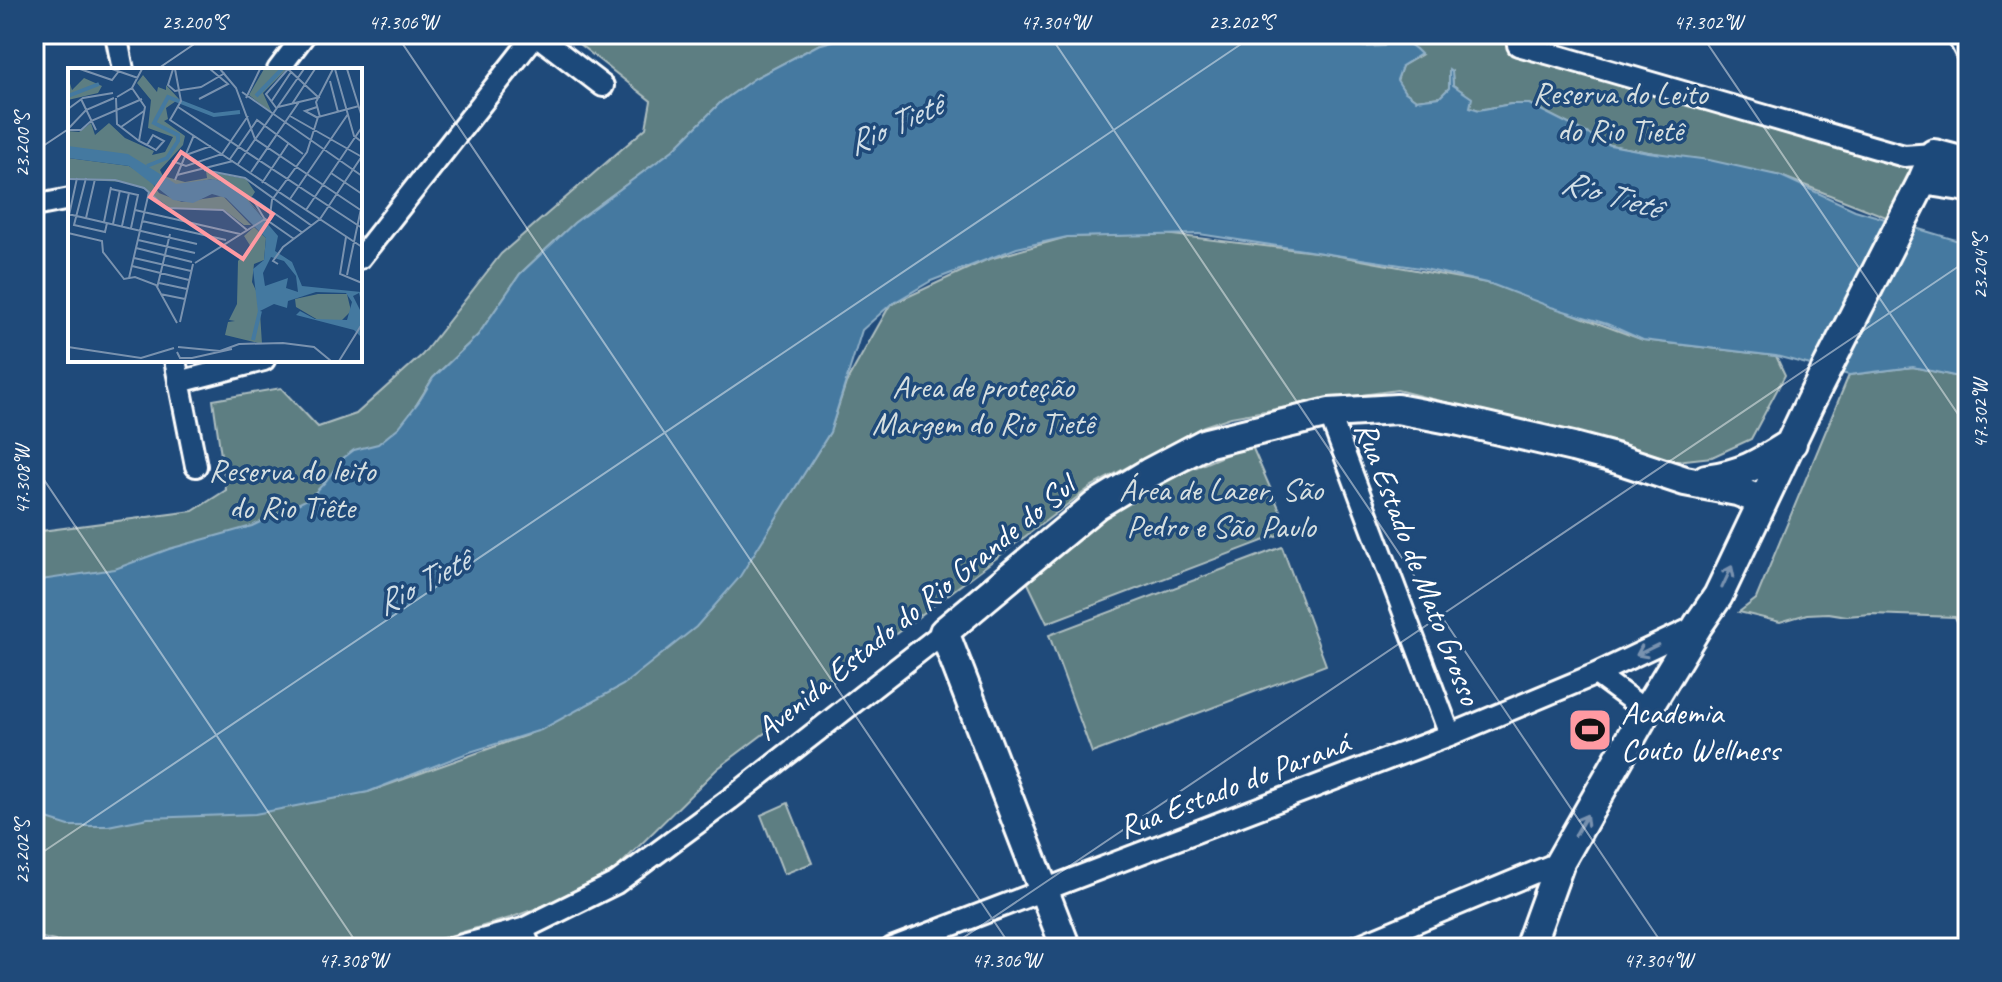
<svg xmlns="http://www.w3.org/2000/svg" width="2002" height="982" viewBox="0 0 2002 982" font-family="Caveat,sans-serif">
  <style>
    .green { fill: #5d7e82; stroke: #aebec0; stroke-width: 2 }
    .water { fill: #4479a0; stroke: #8fafc6; stroke-width: 2 }
    .lines { fill: none; stroke-linecap: round; stroke-linejoin: round }
    .street-casing { stroke: #fff; stroke-width: 26 }
    .secondary-casing { stroke: #fff; stroke-width: 34 }
    .street { stroke: #1f4a7a; stroke-width: 20 }
    .secondary { stroke: #1f4a7a; stroke-width: 28 }
    .oneway { stroke: #7992af }
    .ticks { fill: none; stroke: #fff; stroke-width: 2; stroke-opacity: 0.45 }
    .labels { text-anchor: middle; dominant-baseline: central; stroke-width: 7; stroke-linejoin: round; paint-order: stroke }
    .park-label { font-size: 32px; fill: #d6dfe0; stroke: #1f4a7a }
    .street-label { font-size: 32px; fill: #fff; stroke: #1f4a7a }
    .poi-label { font-size: 32px; fill: #fff; stroke: #1f4a7a; text-anchor: start }
    .water-label { font-size: 34px; font-style: italic; fill: #d0dee7; stroke: #1f4a7a }
    .inset-river { fill: none; stroke: #4479a0; stroke-width: 4 }
    .inset-road { fill: none; stroke: #7992af; stroke-width: 2 }
    .view { fill: #ff9aa2; fill-opacity: 0.15; stroke: #ff9aa2; stroke-width: 4 }
    .inset-edge { fill: none; stroke: #fff; stroke-width: 4 }
    .neatline { fill: none; stroke: #fff; stroke-width: 3 }
    .ticks-label { font-size: 20px; text-anchor: middle; fill: #fff }
  </style>
  <rect width="100%" height="100%" fill="#1f4a7a"/>
  <filter id="ink" filterUnits="userSpaceOnUse"><feTurbulence type="fractalNoise" baseFrequency=".0125" numOctaves="2"/><feDisplacementMap in="SourceGraphic" scale="16" xChannelSelector="R" yChannelSelector="G"/><feConvolveMatrix kernelMatrix="1 2 1 2 8 2 1 2 1" color-interpolation-filters="sRGB"/></filter>
  <g filter="url(#ink)">
    <path class="green" d="M576 34H858L818 45 755 78 721 102 673 150 574 223 520 274 478 335 433 378 415 407 385 488 34 636V532L193 511 226 490 213 400 281 388 318 427 356 414 422 355 501 254 646 128 651 101 570 37Z
      M1351 34H1512L1933 157 1899 222 1781 176 1610 145 1529 104H1511L1479 110 1470 107 1471 98 1453 85 1452 72 1449 75V88L1440 97 1416 100 1404 91 1397 81 1402 66 1421 55 1384 46 1364 47Z
      M1164 234 1323 253 1492 284 1643 340 1776 356 1785 375 1751 439 1712 457 1676 461 1397 390 1326 400 1231 417 1204 426 1092 486 717 769 612 873 551 903 510 918 409 948H84L34 936V815L148 818 368 792 527 735 594 701 711 610 760 543 830 432 846 383 890 305 986 260 1067 237Z
      M1913 367 1968 379V644L1955 617 1871 614 1847 616 1828 613 1807 614 1780 622 1739 612 1756 599 1849 375Z
      M1251 444 1289 531 1047 623 1025 577 1128 500 1187 471Z
      M1282 547 1326 665 1092 753 1049 635Z
      M788 803 812 863 784 874 761 815Z"/>
    <path class="water" d="M858 34H1351L1364 47 1384 46 1392 37C1403 40 1413 45 1421 54L1402 66 1397 80 1404 91 1416 100 1440 97 1449 88V70L1452 72 1453 85 1472 98 1470 107 1479 110 1511 104H1529L1610 145 1648 152 1709 160 1781 176 1855 210 1959 241 1968 242V379L1913 367 1849 375 1776 356 1643 340 1607 324 1551 307 1491 284 1420 268 1199 234 1067 237 1017 248 931 281 890 305 862 330 830 432 739 578 696 627 623 685 541 730 470 752 368 792 255 814 148 818 108 826H69L34 815V581L115 569 169 549 252 526 310 498 325 482 342 459 354 450 378 444 399 427 420 400 433 378 478 335 520 274 574 223 673 150 721 102 755 78 818 45Z"/>
    <g class="lines">
      <g class="street-casing">
        <path id="street" d="M116 34 123 70
          M535 34 603 86
          M1518 34V45L1558 56 1904 156 1934 154
          M1957 34 1968 56
          M278 70 305 34
          M34 206 70 199
          M360 258 536 34
          M175 360 196 466
          M179 382 264 360
          M1329 413 1450 735
          M1596 674 1646 711
          M523 929 530 948
          M452 948 523 929 616 883 730 799 944 632
          M892 948 1450 735 1596 674 1697 626
          M1353 948 1560 862"/>
      </g>
      <g class="secondary-casing">
        <path id="secondary" d="M1923 180 1968 187
          M1706 479C1744 474 1760 463 1792 443
          M1066 948 944 632 1096 505 1149 473 1206 443 1329 413 1397 409 1460 421 1573 447 1618 459 1685 481 1737 491 1763 501
          M1529 948 1560 862 1646 711 1698 625 1718 596 1811 400 1923 180 1934 154 1968 163"/>
      </g>
      <use href="#street" class="street"/>
      <use href="#secondary" class="secondary"/>
    </g>
    <defs><path id="oneway-shaft" d="M-6 0H5M1.5-3L5.5 0L1.5 3" fill="none" stroke-width="1.6" stroke-linecap="round" stroke-linejoin="round" transform="scale(2)"/></defs>
    <g class="oneway">
      <use href="#oneway-shaft" transform="translate(1727 577) rotate(-65)"/>
      <use href="#oneway-shaft" transform="translate(1647 650) rotate(154)"/>
      <use href="#oneway-shaft" transform="translate(1581 825) rotate(-60)"/>
    </g>
  </g>
  <path class="ticks" d="M396 34 1012 948M1049 34 1665 948M1701 34 1968 429M156 70 209 34M34 152 70 128M34 465 360 948M34 858 1256 34M948 948 1968 260"/>
  <defs>
    <g id="stadium-square" transform="scale(2.3)"><rect x="-9" y="-9" width="18" height="18" rx="4" fill="#ff9aa2" stroke="#1f4a7a"/><path d="M0-5a6.5 5 0 1 0 0 10a6.5 5 0 1 0 0-10ZM-3.5-1.8h7v3.6h-7Z" fill="#111"/></g>
  </defs>
  <g fill-rule="evenodd">
    <use href="#stadium-square" x="1590" y="730"/>
  </g>
  <g class="labels">
    <g class="park-label">
      <text x="1620" y="93">Reserva do Leito<tspan x="1620" dy="37">do Rio Tietê</tspan></text>
      <text x="983" y="386">Area de proteção<tspan x="983" dy="37">Margem do Rio Tietê</tspan></text>
      <text x="292" y="470">Reserva do leito<tspan x="292" dy="37">do Rio Tiête</tspan></text>
      <text x="1221" y="489">Área de Lazer, São<tspan x="1221" dy="37">Pedro e São Paulo</tspan></text>
    </g>
    <g class="street-label">
      <text transform="translate(1418 563) rotate(69)">Rua Estado de Mato Grosso</text>
      <text transform="translate(915 608) rotate(-39)">Avenida Estado do Rio Grande do Sul</text>
      <text transform="translate(1234 785) rotate(-21)">Rua Estado do Paraná</text>
    </g>
    <g class="poi-label">
      <text x="1621" y="712">Academia<tspan x="1621" dy="37">Couto Wellness</tspan></text>
    </g>
    <g class="water-label">
      <text transform="translate(894 124) rotate(-25)">Rio Tietê</text>
      <text transform="translate(1611 194) rotate(16)">Rio Tietê</text>
      <text transform="translate(422 582) rotate(-28)">Rio Tietê</text>
    </g>
  </g>
  <g transform="translate(68 68)">
    <rect width="294" height="294" fill="#1f4a7a"/>
    <path d="M196 1H219L195 25 204 45 181 27ZM75 7 89 24 90 19 98 22V17L111 31 98 40 100 51 96 53 117 68 115 77 92 102 95 108 117 114 139 110 138 103 178 111 187 124 181 133 197 151 163 116 143 111 111 119 94 114 77 98 0 82V63L11 64 23 55 27 67 41 55 57 70 86 83 84 87 97 84 105 69 80 60 83 32 69 15ZM0 9 4 22 16 10 34 18 30 25 0 32ZM0 90 61 98 81 110 91 125 114 134 155 128 183 157H176L155 141H103L77 121 55 114 0 111ZM186 159 198 170 196 192 186 196 184 214 191 229 194 276 157 267 160 254 167 253 161 252 169 236 170 193 183 179 176 168ZM250 226H279L283 243 274 252H250L228 239 227 231Z" fill="#5d7e82"/>
    <path d="M0 78 60 86 108 116 145 111 167 118 210 168 207 183 224 194 234 218 293 224 294 238 291 225 285 228 294 246V270L286 262 228 247 232 243 247 251 279 252 284 234 278 225 248 224 220 233 219 240 206 236 190 244 185 201 196 192 198 170 158 130 144 126 125 135 105 132 61 98 0 90ZM203 189 216 193 228 208 230 224 218 220 220 210 197 218 195 205Z" fill="#4479a0" fill-rule="evenodd"/>
    <path class="inset-river" d="M0 28 31 16M188 28 214 1M79 98 99 90 110 73V67L86 55 100 29 146 47 172 44M185 272 192 243"/>
    <path class="inset-road" d="M12 1 44 12 51 3M44 1 70 10M105 1 100 17 107 23 133 19 157 5M107 1 113 33 102 52 294 179M152 1 168 20 187 71 294 143M267 1 286 68 294 74M279 1 294 49M262 13 270 44M64 20 77 39 71 73M174 24 294 108M49 29 64 20 74 1M48 30 49 56 71 73 79 77 88 82 96 73 85 67 79 77M178 30 192 1M13 31 28 62M131 31 160 16 142 1M203 34 223 4M224 36 247 1M110 39 294 160M210 39 252 29M249 39 237 43 250 50M0 41 15 30 45 25M209 41 198 26 220 1 250 29M222 48 294 89M252 49 248 34 265 1M53 59 76 43M0 61 18 42 46 30M0 62H13L23 53 74 31M118 87 143 78M162 91 189 52 235 86M104 93 118 98 154 86 180 48M170 96 236 1M136 102 177 110 244 158M183 104 231 34M263 105 294 126M109 107 165 93M18 110 6 157 37 164 39 155M0 111 47 112 76 120 99 140 155 142 179 162M107 112 126 67M194 115 220 76M43 121 70 127 63 160M222 131 280 46M67 142 172 166M238 142 294 59M0 146 129 176M18 150 27 111M0 152 9 110M74 153 158 172M36 154 43 119M201 155 204 132 239 84 250 49 291 38M45 156 52 122M54 158 61 125M0 165 34 173 35 184 56 211 67 209 88 217 109 255M278 169 272 206 294 215M226 171 196 150 184 130 235 165M70 172 127 185M68 180 124 194M66 190 123 203M127 195 197 151M210 196 205 193 215 179 252 151 294 88M64 198 121 212M279 207 294 136M61 210 81 124M91 215 119 221M89 220 102 166M92 226 117 231M112 254 125 196M0 279 73 290 106 280M110 279 152 283 171 276 215 275 246 279 263 293M109 284 112 290H124L164 281M271 293 294 256"/>
    <path class="view" d="M113 84 205 146 175 191 82 129Z"/>
    <rect width="294" height="294" class="inset-edge"/>
  </g>
  <rect width="2002" height="982" fill="none" stroke="#1f4a7a" stroke-width="88"/>
  <rect x="44" y="44" width="1914" height="894" class="neatline"/>
  <g class="ticks-label">
    <text x="194" y="29">23.200°S</text>
    <text x="403" y="29">47.306°W</text>
    <text x="1055" y="29">47.304°W</text>
    <text x="1241" y="29">23.202°S</text>
    <text x="1708" y="29">47.302°W</text>
    <text transform="translate(22 145) rotate(-90)" y="7">23.200°S</text>
    <text transform="translate(1980 267) rotate(-90)" y="7">23.204°S</text>
    <text transform="translate(1980 414) rotate(-90)" y="7">47.302°W</text>
    <text transform="translate(22 480) rotate(-90)" y="7">47.308°W</text>
    <text transform="translate(22 852) rotate(-90)" y="7">23.202°S</text>
    <text x="353" y="967">47.308°W</text>
    <text x="1006" y="967">47.306°W</text>
    <text x="1658" y="967">47.304°W</text>
  </g>
</svg>
